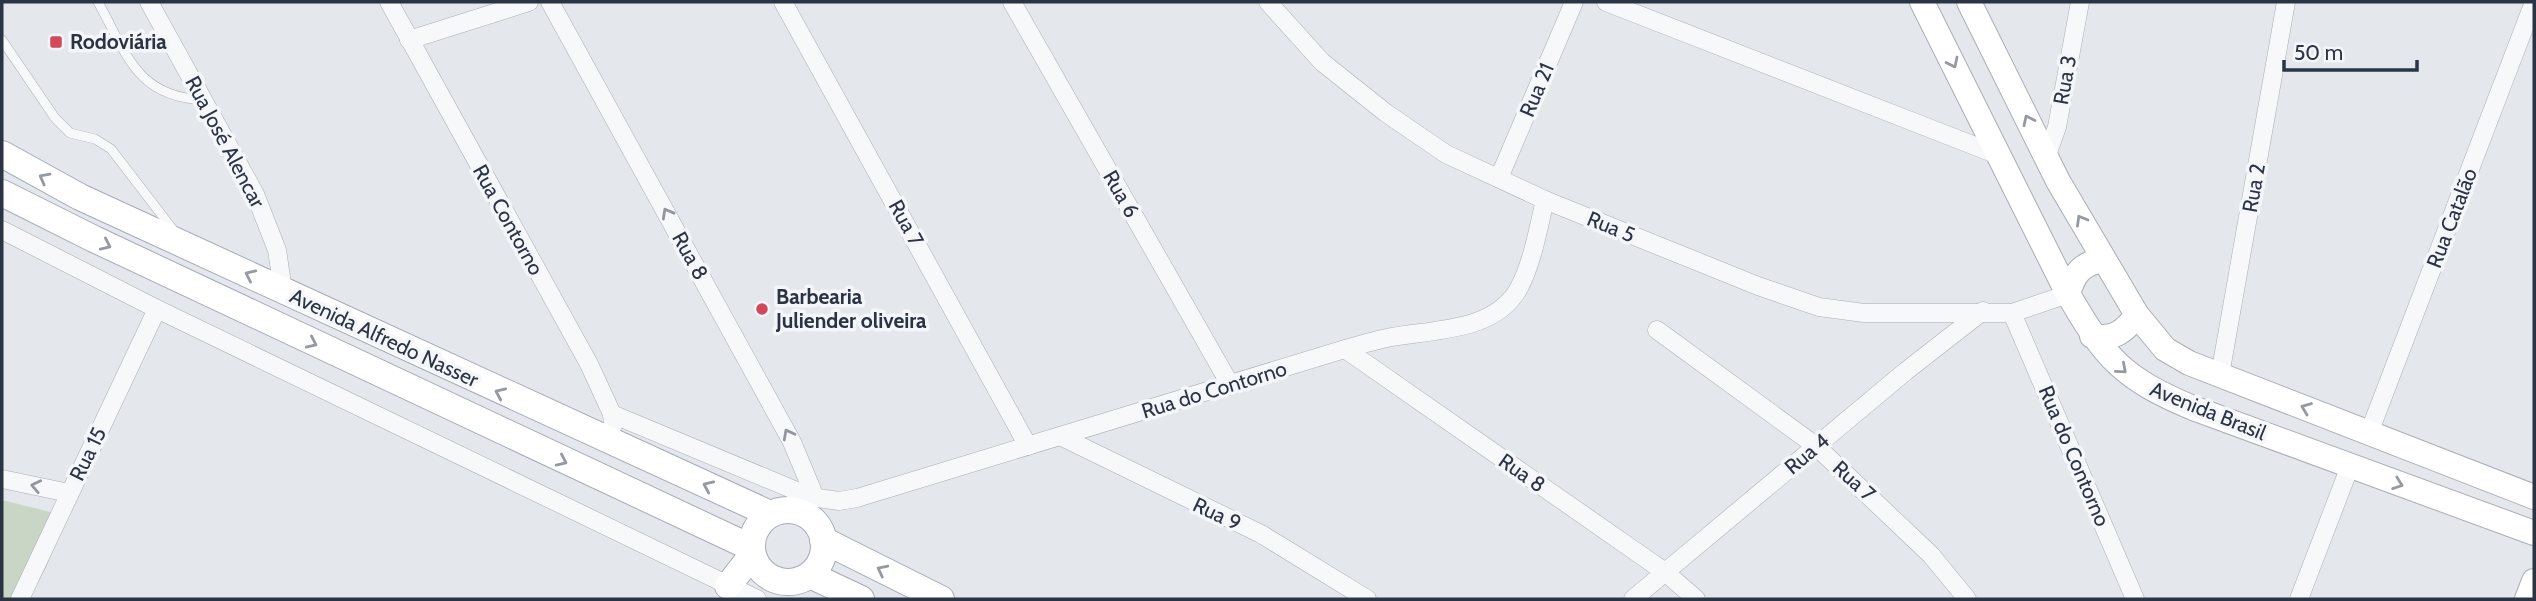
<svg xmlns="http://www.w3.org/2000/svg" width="2536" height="601" viewBox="0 0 2536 601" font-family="Cabin,sans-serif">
<rect width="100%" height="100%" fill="#e4e7ec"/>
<polygon fill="#c9d6c5" points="2,500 66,516 46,568 28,599 2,599"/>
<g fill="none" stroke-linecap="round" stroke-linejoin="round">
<defs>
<g id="lane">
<path d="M98,2C127,54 136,97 204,100"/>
<polyline points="2,40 55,118 70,133 95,139 111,149 174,231"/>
</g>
<g id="street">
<polyline points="149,2 255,194 277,250 283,290"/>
<polyline points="389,2 589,364 612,414 613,425"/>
<polyline points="550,2 792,442 812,490 804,514"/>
<polyline points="783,2 1028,446"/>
<polyline points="1012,2 1231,386"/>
<polyline points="1268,2 1322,62 1386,113 1446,154 1545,200 1758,286 1819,307 1864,313 2012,313 2068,294"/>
<polyline points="1606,2 1998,155"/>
<polyline points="409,40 529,2"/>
<polyline points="2046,158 2057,127 2080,2"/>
<polyline points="1499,178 1574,2"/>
<polyline points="2,230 157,309 757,599"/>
<polyline points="2012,313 2135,599"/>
<polyline points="1657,330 1816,446 1931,555 1967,599"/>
<polyline points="1345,349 1665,572 1696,599"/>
<polyline points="2220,375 2286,2"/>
<path d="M612,414L811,497L839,501L857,498L1345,349C1359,345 1373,341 1387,338C1431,329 1494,333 1519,288C1533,261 1538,229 1545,200"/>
<polyline points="2369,433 2534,2"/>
<polyline points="1062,437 1261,534 1367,599"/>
<polyline points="2,479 69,493"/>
<polyline points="20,599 157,309"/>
<polyline points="1633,599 1906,371 1983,311"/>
<polyline points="2299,599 2350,466"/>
</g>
<g id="secondary">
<path d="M1922,2L2068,294C2106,359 2122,378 2193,408L2534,533"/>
<polyline points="1969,2 2058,181 2137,315 2165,349 2189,363 2534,497"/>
<path d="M2068,294C2074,273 2082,263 2104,260"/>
<path d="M2092,336C2114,340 2124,332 2137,315"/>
<polyline points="2527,599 2534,581"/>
</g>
<g id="primary">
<polyline points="2,154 80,197 770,514"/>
<polyline points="2,193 94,239 752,548"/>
<circle cx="788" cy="546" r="36"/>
<polyline points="823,540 941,599"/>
<polyline points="810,575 861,599"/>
<polyline points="728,586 752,555"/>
</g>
</defs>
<use href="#lane" stroke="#a9aeb7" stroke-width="10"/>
<use href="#street" stroke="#a9aeb7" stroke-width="19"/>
<use href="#secondary" stroke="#a9aeb7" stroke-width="26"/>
<use href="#primary" stroke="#a3abb8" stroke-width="28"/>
<use href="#lane" stroke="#f7f8fa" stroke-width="9"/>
<use href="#street" stroke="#f7f8fa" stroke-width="18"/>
<use href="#secondary" stroke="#fff" stroke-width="24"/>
<use href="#primary" stroke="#fff" stroke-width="26"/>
</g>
<defs><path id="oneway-chevron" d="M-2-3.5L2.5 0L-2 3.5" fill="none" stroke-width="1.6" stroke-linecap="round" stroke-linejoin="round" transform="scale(1.75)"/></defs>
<g stroke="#959aa2">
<use href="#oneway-chevron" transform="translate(1953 63) rotate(64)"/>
<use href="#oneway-chevron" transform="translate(2028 120) rotate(-116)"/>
<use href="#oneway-chevron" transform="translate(44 178) rotate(-152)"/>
<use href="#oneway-chevron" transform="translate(2081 220) rotate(-120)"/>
<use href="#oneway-chevron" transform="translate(106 245) rotate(25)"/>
<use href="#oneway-chevron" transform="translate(250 275) rotate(-155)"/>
<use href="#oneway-chevron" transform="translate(312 343) rotate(25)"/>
<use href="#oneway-chevron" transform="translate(2122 369) rotate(41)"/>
<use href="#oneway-chevron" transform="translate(500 393) rotate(-156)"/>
<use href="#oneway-chevron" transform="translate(2306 408) rotate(-159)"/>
<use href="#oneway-chevron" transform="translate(562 461) rotate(25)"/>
<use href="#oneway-chevron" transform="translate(2398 484) rotate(20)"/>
<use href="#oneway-chevron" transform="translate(708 486) rotate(-156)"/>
<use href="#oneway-chevron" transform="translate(882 570) rotate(-153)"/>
</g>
<g stroke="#9196a0">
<use href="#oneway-chevron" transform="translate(667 213) rotate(-119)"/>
<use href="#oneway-chevron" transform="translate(788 434) rotate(-118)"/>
<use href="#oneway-chevron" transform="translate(36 486) rotate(-168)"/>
</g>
<g fill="#d1495b" stroke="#f4f6f9" stroke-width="2.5">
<rect x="49" y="35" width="14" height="14" rx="3.5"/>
<circle cx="762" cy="309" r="7"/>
</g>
<g text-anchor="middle" stroke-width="7" stroke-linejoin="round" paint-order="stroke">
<g font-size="21" font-weight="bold" fill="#2b3445" stroke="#f4f6f9" text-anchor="start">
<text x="70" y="49">Rodoviária</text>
<text x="776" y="304">Barbearia<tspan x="776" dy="24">Juliender oliveira</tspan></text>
</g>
<g font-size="21" fill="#2b3445" stroke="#f4f6f9">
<text transform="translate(2065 80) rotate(-80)" y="7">Rua 3</text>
<text transform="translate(1537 90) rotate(-67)" y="7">Rua 21</text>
<text transform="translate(225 142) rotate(62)" y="7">Rua José Alencar</text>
<text transform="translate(2254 188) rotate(-80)" y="7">Rua 2</text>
<text transform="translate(1121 194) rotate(60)" y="7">Rua 6</text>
<text transform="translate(2452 218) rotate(-69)" y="7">Rua Catalão</text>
<text transform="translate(508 220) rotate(61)" y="7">Rua Contorno</text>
<text transform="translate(906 223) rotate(61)" y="7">Rua 7</text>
<text transform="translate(1611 227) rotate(22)" y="7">Rua 5</text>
<text transform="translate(690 256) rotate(61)" y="7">Rua 8</text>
<text transform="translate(384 338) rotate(25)" y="7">Avenida Alfredo Nasser</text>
<text transform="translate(1214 390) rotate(-17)" y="7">Rua do Contorno</text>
<text transform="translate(2208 411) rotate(22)" y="7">Avenida Brasil</text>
<text transform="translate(88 454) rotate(-64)" y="7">Rua 15</text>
<text transform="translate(1807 454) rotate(-40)" y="7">Rua 4</text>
<text transform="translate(2074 456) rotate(67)" y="7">Rua do Contorno</text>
<text transform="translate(1522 473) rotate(35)" y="7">Rua 8</text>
<text transform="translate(1854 481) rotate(42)" y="7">Rua 7</text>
<text transform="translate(1217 514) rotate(25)" y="7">Rua 9</text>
</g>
</g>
<rect width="2536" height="601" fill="none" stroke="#2b3445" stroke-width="7"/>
<path d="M2284 60v10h133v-10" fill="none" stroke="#2b3445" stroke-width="3.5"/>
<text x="2294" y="60" font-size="21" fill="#2b3445" stroke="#f4f6f9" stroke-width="5" paint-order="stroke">50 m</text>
</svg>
